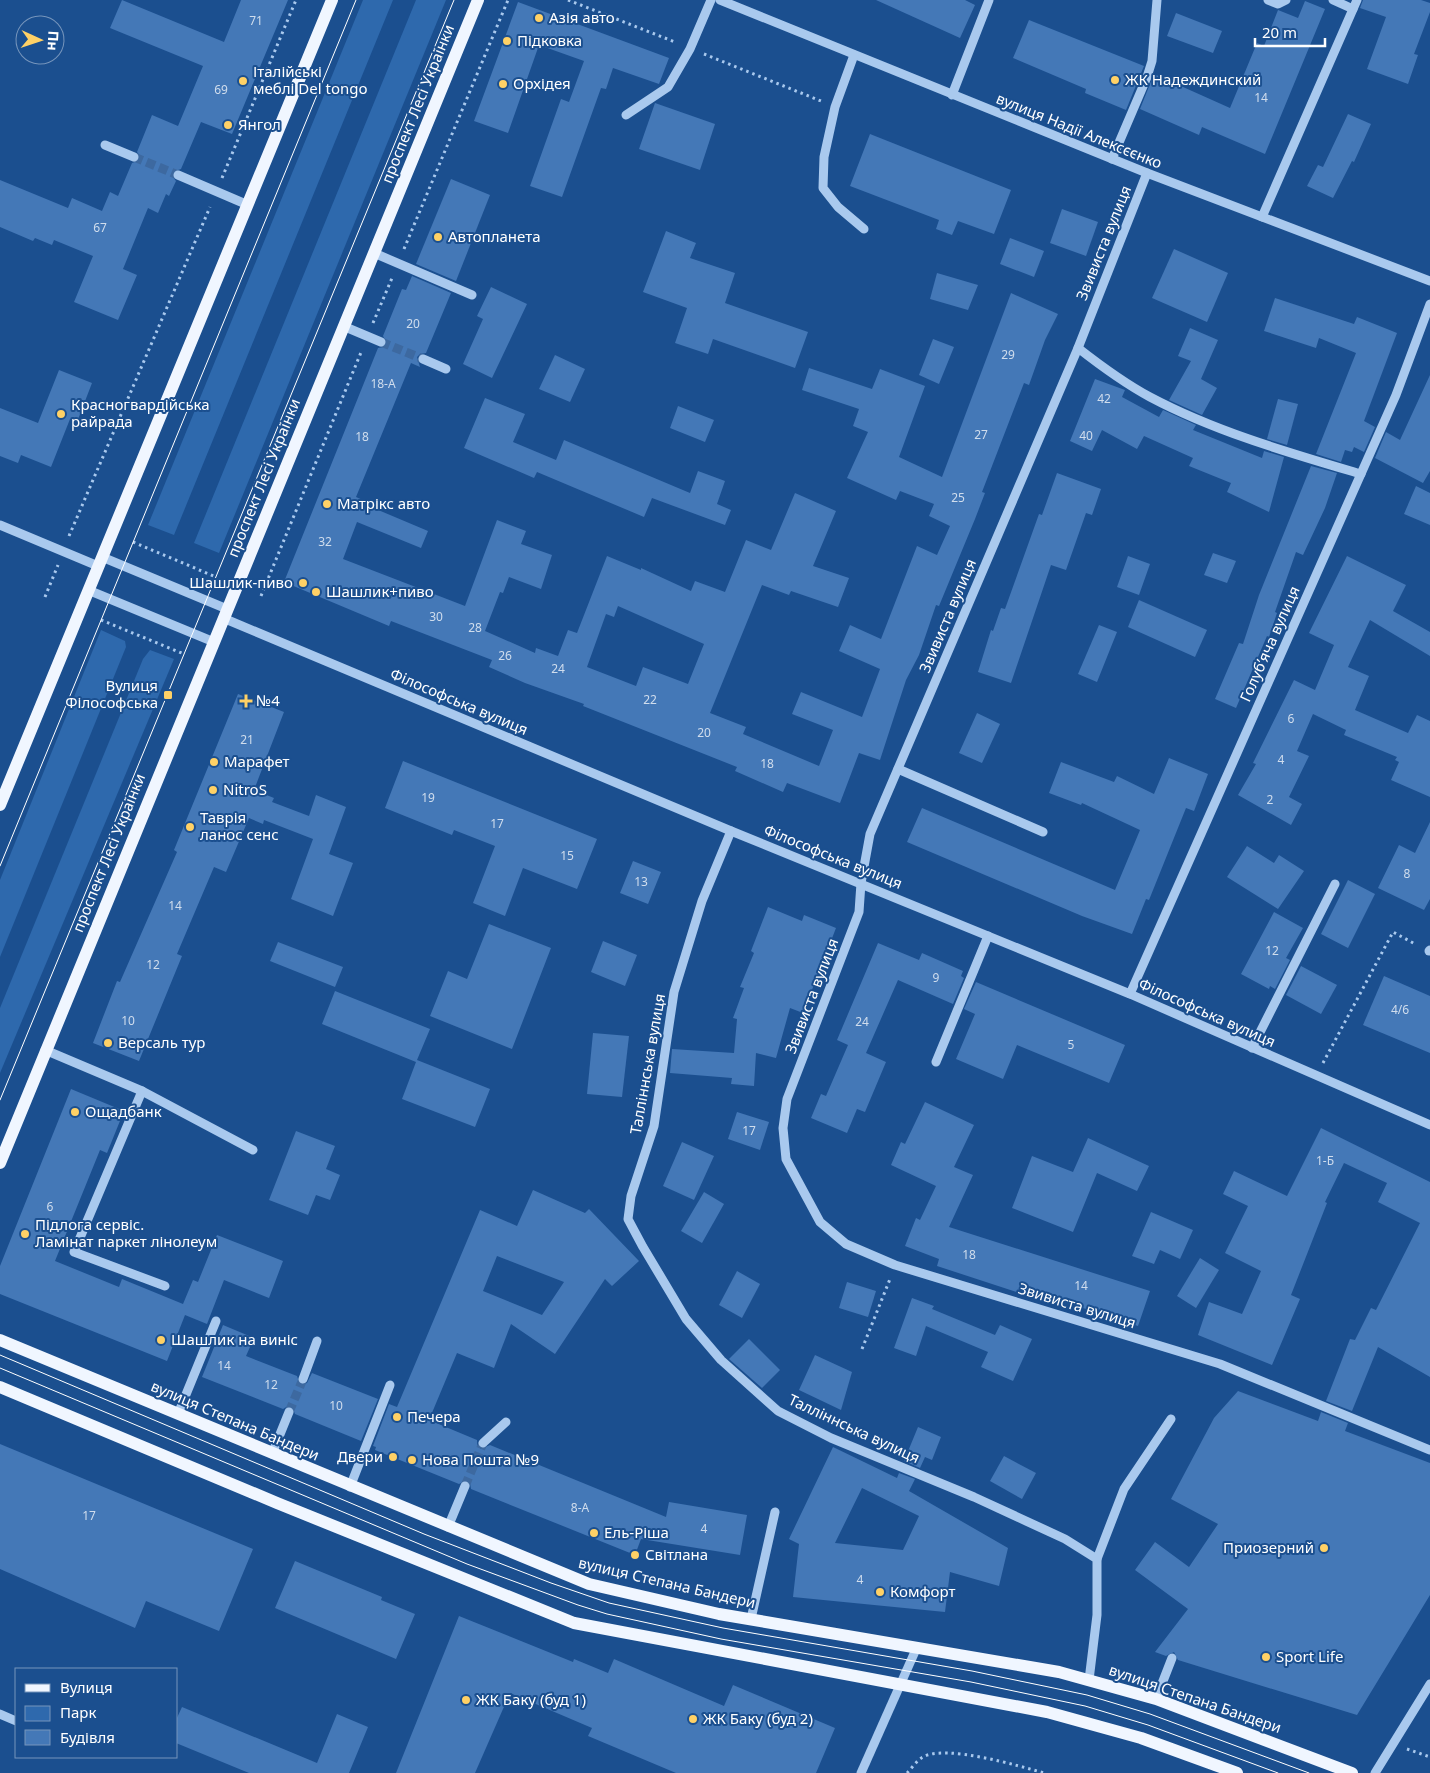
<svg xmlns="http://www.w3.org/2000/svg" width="1430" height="1773" viewBox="0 0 1430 1773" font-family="'Noto Sans',sans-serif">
<rect width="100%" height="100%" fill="#1b4f8f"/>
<g fill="#2e69ad">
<polygon points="363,0 393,0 174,535 148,525"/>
<polygon points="416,0 446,0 219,553 194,543"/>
<polygon points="101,630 125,641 126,647 0,957 0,880"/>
<polygon points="150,650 174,659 0,1073 0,1008 143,659"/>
</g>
<g fill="#4478b7" fill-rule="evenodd">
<polygon points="122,0 224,42 241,0 288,0 232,134 201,122 181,169 172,172 172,176 176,181 169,196 166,194 158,213 148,208 123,269 137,275 118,320 74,302 93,256 54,240 52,245 35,238 33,241 0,227 0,180 68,208 72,198 102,211 110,192 118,196 132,163 140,160 140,156 137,152 152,115 178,126 203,66 110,28"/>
<polygon points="876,0 965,0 975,5 960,38"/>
<polygon points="1363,0 1421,0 1430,3 1430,12 1414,54 1418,55 1408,84 1367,69 1386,17 1360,8"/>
<polygon points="1305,1 1325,9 1265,154 1202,127 1199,135 1140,109 1154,74 1230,108 1257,43 1264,46 1278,10 1298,18"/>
<polygon points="518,2 669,58 659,84 613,68 606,89 601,88 562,197 530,186 561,99 569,102 584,61 539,45 508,133 474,121"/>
<polygon points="1176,13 1222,31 1213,53 1167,36"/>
<polygon points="1029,20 1144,66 1126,110 1085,93 1086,89 1013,58"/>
<polygon points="655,103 715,124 700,170 639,149"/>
<polygon points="1348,114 1371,124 1354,162 1352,161 1333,198 1307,186 1318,165 1323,167"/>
<polygon points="870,134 1011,190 994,234 958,221 952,235 936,229 939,220 850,186"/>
<polygon points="451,179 490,195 456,281 416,264"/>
<polygon points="1062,209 1098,222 1086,256 1050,243"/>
<polygon points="666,231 696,243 690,258 735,273 725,303 808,332 795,368 713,339 708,354 675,343 687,308 643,292"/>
<polygon points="1010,238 1044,251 1034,277 1000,264"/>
<polygon points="1174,249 1228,273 1207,322 1152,298"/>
<polygon points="937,273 978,285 968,310 930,299"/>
<path d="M412,276L451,293L426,353L420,354L417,357L420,367L411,363L356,497L365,501L364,504L428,531L421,548L357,522L343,559L465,606L497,520L526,531L521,544L552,555L541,589L509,577L503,593L500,592L485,631L535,653L536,648L558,656L568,630L577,633L607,556L641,570V568L691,591L695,581L725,592L746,540L771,550L795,493L836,511L813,566L849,578L838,607L791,591L789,595L762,585L710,713L746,727L743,734L819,766L833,730L792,714L801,692L862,717L880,669L839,651L850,625L881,639L917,546L937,555L950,526L929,516L934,504L900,491L896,500L847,478L868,432L853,426L859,409L802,390L809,368L872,389L880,369L925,386L899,457L942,477L1011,293L1058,314L1045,340L1029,385L1024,383L982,492L985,493L975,519L939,606L936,605L919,655L906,680L880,760L859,753L840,803L787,783L783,792L735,771L737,767L583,706L584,704L525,683L489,667L492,660L391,621L389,626L284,582L378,348L384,347L387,344L383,336L402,289L406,290ZM618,606L704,644L688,684L643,667L636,686L587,667L606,614L614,617Z"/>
<polygon points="491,287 527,304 492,378 463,364 483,319 477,316"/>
<polygon points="1275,298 1354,324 1357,317 1397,333 1364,421 1375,427 1364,452 1354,447 1352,452 1345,450 1341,462 1316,454 1356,353 1319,338 1316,348 1264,331"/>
<polygon points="1190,328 1218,340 1201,379 1217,388 1202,415 1169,400 1191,361 1178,356"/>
<polygon points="933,339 954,347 939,384 919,375"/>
<polygon points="555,355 585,369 570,402 539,389"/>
<polygon points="59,370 92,383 77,422 70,419 51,467 21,455 18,463 0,456 0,408 38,423"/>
<polygon points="1430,375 1430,471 1423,483 1375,458 1386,432 1400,440"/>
<polygon points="1095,379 1125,390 1122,397 1159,417 1163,410 1196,425 1193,430 1262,458 1264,451 1284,457 1269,512 1227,492 1231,483 1189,466 1193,458 1144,436 1137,449 1102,430 1092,451 1070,441"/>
<polygon points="485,398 525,414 513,442 556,460 564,440 690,493 698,471 725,481 717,504 731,510 725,525 652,498 644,517 537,472 534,478 464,448"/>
<polygon points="1278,399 1298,404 1287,445 1267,439"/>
<polygon points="678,406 714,420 705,442 670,428"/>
<polygon points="1311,466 1337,473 1325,508 1303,555 1296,552 1275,612 1277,613 1269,637 1267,636 1236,708 1215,699 1239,643 1243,644 1259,595"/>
<polygon points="1057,473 1101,489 1092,515 1086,513 1066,570 1051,565 1011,683 978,672 991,630 993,631 1001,608 1005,609 1039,514 1042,515"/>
<polygon points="1416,486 1430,493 1430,525 1404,514"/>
<polygon points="1213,553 1236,561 1227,583 1204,575"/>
<polygon points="1128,556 1150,564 1139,595 1117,587"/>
<polygon points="1347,556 1406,585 1393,611 1430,632 1430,656 1370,620 1348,667 1369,676 1355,710 1408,733 1417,715 1430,721 1430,797 1391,780 1399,762 1395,760 1397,757 1344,735 1346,730 1313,714 1297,751 1309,756 1289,797 1302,804 1291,825 1238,795 1256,764 1253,763 1294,680 1315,690 1334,645 1309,633"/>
<polygon points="1139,600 1207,630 1195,657 1128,627"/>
<polygon points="1099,625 1117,632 1097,682 1078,674"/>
<polygon points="238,694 284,712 254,790 274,798 272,802 309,816 316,795 346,807 329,854 353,863 333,916 291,899 313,839 264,820 263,824 249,818 226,872 214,867 177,954 182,956 139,1061 93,1043 117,981 120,982 177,852 174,850"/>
<polygon points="977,713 1000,724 982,763 959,753"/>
<polygon points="1169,758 1208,774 1194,811 1186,808 1149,900 1146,899 1132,934 1082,916 907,842 922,808 1115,890 1140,830 1082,803 1081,805 1049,793 1061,762 1114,782 1117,776 1154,794"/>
<polygon points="403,761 597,839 577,889 523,868 505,916 473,903 495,846 454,830 452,835 385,808"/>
<polygon points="1430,822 1430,899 1424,910 1378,888 1399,845 1415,853"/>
<polygon points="1247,846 1274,863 1279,855 1304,871 1278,909 1227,877"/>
<polygon points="633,861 661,872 648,904 620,893"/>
<polygon points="1348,880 1375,894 1348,948 1321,934"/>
<polygon points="768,907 802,921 804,915 836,928 803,1013 790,1008 776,1058 756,1053 754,1086 731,1084 732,1078 670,1073 672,1049 734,1053 737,1019 733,1018 744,988 740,987 754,953 751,951"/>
<polygon points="1274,912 1303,928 1286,958 1290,960 1275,989 1270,986 1269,989 1241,974"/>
<polygon points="489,924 551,948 512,1049 430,1016 448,971 467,979"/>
<polygon points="603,941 637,955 625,986 591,972"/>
<polygon points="278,942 343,967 335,987 270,961"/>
<polygon points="878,943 919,960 922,953 963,971 961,976 964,978 953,1004 898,980 866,1053 886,1062 865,1112 857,1109 847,1133 811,1118 821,1094 826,1096 848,1045 837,1040"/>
<polygon points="1301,966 1337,985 1321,1014 1286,995"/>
<polygon points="1384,976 1430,996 1430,1053 1363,1025"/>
<polygon points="976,982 1125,1045 1109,1083 1017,1045 1003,1079 956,1059 975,1014 964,1009"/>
<polygon points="335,991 430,1029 417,1060 490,1089 475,1127 402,1099 416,1062 322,1024"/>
<polygon points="593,1033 629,1036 622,1097 587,1094"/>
<polygon points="71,1089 124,1111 107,1153 100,1150 55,1261 119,1287 122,1279 183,1304 193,1280 198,1282 217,1235 283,1261 269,1298 224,1280 207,1324 185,1315 167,1361 0,1294 0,1266"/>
<polygon points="925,1102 974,1125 954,1167 973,1175 949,1227 1150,1291 1138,1326 1040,1294 1038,1299 937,1266 939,1259 905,1246 916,1218 920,1220 936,1186 891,1165 901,1142 905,1144"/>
<polygon points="737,1112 769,1122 760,1150 728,1139"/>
<polygon points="1321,1128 1430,1182 1430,1377 1378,1347 1352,1411 1326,1401 1350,1339 1355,1340 1371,1308 1376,1310 1420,1223 1378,1202 1387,1183 1344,1163 1325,1202 1327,1203 1291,1295 1300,1299 1272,1365 1198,1335 1209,1302 1242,1314 1261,1271 1225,1253 1248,1206 1223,1194 1234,1171 1287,1196"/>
<polygon points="296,1131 335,1146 326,1169 340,1175 330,1200 316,1195 308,1215 269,1200"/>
<polygon points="1088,1138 1149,1166 1137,1191 1097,1173 1073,1232 1012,1208 1032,1156 1073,1172"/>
<polygon points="682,1142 714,1156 694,1200 663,1186"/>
<path d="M533,1190L585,1213L589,1209L639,1261L612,1286L605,1279L555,1354L511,1324L494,1368L457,1353L429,1420L477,1440V1445L481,1449L490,1445L666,1517L669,1502L747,1515L740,1555L641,1539L635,1555L471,1489L470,1483L467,1480L459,1484L375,1450L376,1447L373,1446L389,1404L397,1407L480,1210L517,1226ZM497,1256L564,1282L542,1315L483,1291Z"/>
<polygon points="704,1192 724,1204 702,1243 681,1231"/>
<polygon points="1151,1212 1193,1230 1180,1259 1160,1250 1154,1264 1132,1256"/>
<polygon points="1200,1258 1219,1270 1196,1308 1177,1296"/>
<polygon points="737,1271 760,1284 742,1318 719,1305"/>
<polygon points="847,1282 876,1291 868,1317 839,1308"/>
<polygon points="912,1298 934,1306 932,1309 995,1335 1000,1325 1032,1339 1013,1381 981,1367 988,1352 926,1326 916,1356 894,1348"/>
<polygon points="223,1325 254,1338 246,1356 297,1376 300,1385 307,1383 312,1373 378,1399 361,1441 295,1414 292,1406 288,1406 283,1409 202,1377"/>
<polygon points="749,1339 780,1370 762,1388 729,1359"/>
<polygon points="815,1355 852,1372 841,1410 799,1390"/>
<polygon points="1238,1391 1318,1421 1321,1412 1348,1423 1345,1431 1430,1463 1430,1595 1357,1715 1178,1660 1174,1652 1166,1656 1155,1652 1188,1609 1135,1570 1155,1542 1189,1567 1218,1524 1171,1499 1214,1418"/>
<polygon points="918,1427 941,1437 932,1460 925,1457 920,1468 904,1461"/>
<polygon points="0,1444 253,1549 219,1631 146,1601 135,1628 0,1569"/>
<path d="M833,1447L897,1478L899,1473L915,1479L909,1491L1008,1548L999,1586L950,1572L945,1612L793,1597L799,1544L789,1539ZM862,1488L919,1516L903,1550L835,1543Z"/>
<polygon points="1004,1456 1036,1473 1022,1499 990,1481"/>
<polygon points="295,1561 382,1597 381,1600 415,1614 396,1659 275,1608"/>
<polygon points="459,1616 573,1662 574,1659 608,1673 614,1659 724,1706 733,1685 835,1728 816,1773 676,1773 588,1736 592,1728 510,1693 475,1773 396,1773"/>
<polygon points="182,1707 317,1763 337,1714 368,1727 349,1773 249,1773 176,1743 176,1720"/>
</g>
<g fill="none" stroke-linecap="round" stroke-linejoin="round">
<g stroke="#3d69a0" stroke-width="9" stroke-dasharray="9 4.5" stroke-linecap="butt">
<polyline points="134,157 178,175"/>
<polyline points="381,342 423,359"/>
<polyline points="289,1412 303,1379"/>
<polyline points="465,1486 483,1443"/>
</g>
<g stroke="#a9c9ee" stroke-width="3" stroke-dasharray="2.5 4" stroke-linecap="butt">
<polyline points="568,0 675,42"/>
<polyline points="704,54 821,101"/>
<polyline points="222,178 296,0"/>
<polyline points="404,249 508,0"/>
<polyline points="373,323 392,278"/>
<polyline points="69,536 210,207"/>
<polyline points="133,542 216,577"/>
<polyline points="261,596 362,350"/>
<polyline points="45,597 58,565"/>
<polyline points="101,620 184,654"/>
<polyline points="1323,1063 1393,932 1415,944"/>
<polyline points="862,1349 890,1279"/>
<polyline points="1407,1749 1430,1757"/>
<path d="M907,1773C912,1768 917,1760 923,1757C945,1744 1020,1766 1044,1773"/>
</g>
<g stroke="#a9c9ee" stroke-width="9">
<polyline points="720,0 1147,173 1430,281"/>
<polyline points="1268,0 1278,4 1286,0"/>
<polyline points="1333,0 1353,9"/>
<polyline points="854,55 835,107 824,157 823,188 838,207 864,229"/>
<polyline points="952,95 989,0"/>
<polyline points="626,115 668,87 690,49 711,0"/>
<polyline points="105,145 134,157"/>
<polyline points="1112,159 1147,77 1152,61 1157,0"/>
<polyline points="1147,173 1078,348 870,834 861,883 859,912 787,1099 783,1128 786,1159 820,1222 846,1244 895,1265 1220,1364 1430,1450"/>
<polyline points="178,175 248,205"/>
<polyline points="1262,217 1357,0"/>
<polyline points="374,253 472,295"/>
<polyline points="343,326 381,342"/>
<path d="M1078,348C1101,366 1124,383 1150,397C1216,432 1290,453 1361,474"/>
<polyline points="423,359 446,369"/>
<polyline points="0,525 98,566"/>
<polyline points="102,557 227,609"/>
<polyline points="88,590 214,642"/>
<polyline points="223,618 731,831 1130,994 1430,1125"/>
<polyline points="898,769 1043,832"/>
<polyline points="731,831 702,901 674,992 654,1126 631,1196 628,1219 643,1247 686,1319 721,1360 778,1411 831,1438 974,1497 1065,1539 1097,1559 1097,1615 1089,1680"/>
<polyline points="1429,951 1430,950"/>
<polyline points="1130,994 1396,395 1430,304"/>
<polyline points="1252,1048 1335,884"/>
<polyline points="45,1050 142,1091 253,1150"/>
<polyline points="936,1062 988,936"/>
<polyline points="142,1091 74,1252 165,1286"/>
<polyline points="303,1379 317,1341"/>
<polyline points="178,1414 216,1321"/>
<polyline points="483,1443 506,1422"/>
<polyline points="272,1454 289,1412"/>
<polyline points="350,1487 390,1385"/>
<polyline points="448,1527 465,1486"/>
<polyline points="1097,1559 1124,1489 1171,1419"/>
<polyline points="751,1619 775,1512"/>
<polyline points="1156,1699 1172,1658"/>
<polyline points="0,1714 16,1721"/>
<polyline points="861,1773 917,1647"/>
<polyline points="1375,1773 1430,1684"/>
</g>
<g stroke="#f0f6ff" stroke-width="12">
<polyline points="0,805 332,0"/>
<polyline points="0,1163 478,0"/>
<polyline points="0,1340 589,1584 719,1614 1059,1672 1156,1699 1352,1773"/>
<polyline points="0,1387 277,1503 574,1623 1047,1712 1141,1738 1237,1773"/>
</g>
<g stroke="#fff" stroke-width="1">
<polyline points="0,866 356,0"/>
<polyline points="0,1100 454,0"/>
<polyline points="0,1355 424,1534 551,1583 609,1603 723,1628 972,1671 1087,1695 1150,1714 1309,1773"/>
<polyline points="0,1368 467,1564 578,1605 607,1614 721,1639 971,1682 1085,1706 1148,1725 1278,1773"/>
</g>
</g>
<g fill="#ffd166" stroke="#1b4f8f" stroke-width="2">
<circle cx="539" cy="18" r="5"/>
<circle cx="507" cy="41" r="5"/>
<circle cx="1115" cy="80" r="5"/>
<circle cx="243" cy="81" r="5"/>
<circle cx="503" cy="84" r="5"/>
<circle cx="228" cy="125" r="5"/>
<circle cx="438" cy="237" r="5"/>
<circle cx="61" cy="414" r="5"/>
<circle cx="327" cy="504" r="5"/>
<circle cx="303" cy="583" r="5"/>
<circle cx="316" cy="592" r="5"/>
<rect x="163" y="690" width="10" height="10" rx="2.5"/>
<path d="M243.5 693.5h5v5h5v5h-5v5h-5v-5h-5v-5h5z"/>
<circle cx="214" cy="762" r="5"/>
<circle cx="213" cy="790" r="5"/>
<circle cx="190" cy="827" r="5"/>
<circle cx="108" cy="1043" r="5"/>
<circle cx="75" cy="1112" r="5"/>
<circle cx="25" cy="1234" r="5"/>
<circle cx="161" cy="1340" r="5"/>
<circle cx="397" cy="1417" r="5"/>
<circle cx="393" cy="1457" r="5"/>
<circle cx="412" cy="1460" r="5"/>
<circle cx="594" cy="1533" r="5"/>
<circle cx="1324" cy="1548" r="5"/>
<circle cx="635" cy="1555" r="5"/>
<circle cx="880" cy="1592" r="5"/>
<circle cx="1266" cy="1657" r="5"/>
<circle cx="466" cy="1700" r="5"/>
<circle cx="693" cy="1719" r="5"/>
</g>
<g text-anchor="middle" stroke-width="4" stroke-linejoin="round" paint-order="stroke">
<g font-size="12" fill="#d0dded">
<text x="256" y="25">71</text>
<text x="221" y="94">69</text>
<text x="1261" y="102">14</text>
<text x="100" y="232">67</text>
<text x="413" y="328">20</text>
<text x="1008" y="359">29</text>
<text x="383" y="388">18-А</text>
<text x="1104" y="403">42</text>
<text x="981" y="439">27</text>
<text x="1086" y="440">40</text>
<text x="362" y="441">18</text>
<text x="958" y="502">25</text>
<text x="325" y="546">32</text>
<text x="436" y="621">30</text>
<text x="475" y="632">28</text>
<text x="505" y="660">26</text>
<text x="558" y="673">24</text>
<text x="650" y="704">22</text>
<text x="1291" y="723">6</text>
<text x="704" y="737">20</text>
<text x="247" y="744">21</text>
<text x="1281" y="764">4</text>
<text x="767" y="768">18</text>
<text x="428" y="802">19</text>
<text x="1270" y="804">2</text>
<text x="497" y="828">17</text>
<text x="567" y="860">15</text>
<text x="1407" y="878">8</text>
<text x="641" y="886">13</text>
<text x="175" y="910">14</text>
<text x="1272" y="955">12</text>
<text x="153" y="969">12</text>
<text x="936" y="982">9</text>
<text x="1400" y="1014">4/6</text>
<text x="128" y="1025">10</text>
<text x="862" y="1026">24</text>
<text x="1071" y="1049">5</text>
<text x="749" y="1135">17</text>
<text x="1325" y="1165">1-Б</text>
<text x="50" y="1211">6</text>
<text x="969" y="1259">18</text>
<text x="1081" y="1290">14</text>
<text x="224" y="1370">14</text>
<text x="271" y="1389">12</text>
<text x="336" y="1410">10</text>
<text x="580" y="1512">8-А</text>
<text x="89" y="1520">17</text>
<text x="704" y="1533">4</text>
<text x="860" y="1584">4</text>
</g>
<g font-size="15" fill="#fff" stroke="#1b4f8f" text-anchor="start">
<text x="549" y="23">Азія авто</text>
<text x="517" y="46">Підковка</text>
<text x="253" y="77">Італійські<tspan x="253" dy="17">меблі Del tongo</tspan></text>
<text x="1125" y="85">ЖК Надеждинский</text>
<text x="513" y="89">Орхідея</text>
<text x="238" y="130">Янгол</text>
<text x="448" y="242">Автопланета</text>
<text x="71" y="410">Красногвардійська<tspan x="71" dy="17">райрада</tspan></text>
<text x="337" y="509">Матрікс авто</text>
<text x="293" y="588" text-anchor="end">Шашлик-пиво</text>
<text x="326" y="597">Шашлик+пиво</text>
<text x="158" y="691" text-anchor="end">Вулиця<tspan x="158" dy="17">Філософська</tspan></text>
<text x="256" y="706">№4</text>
<text x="224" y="767">Марафет</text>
<text x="223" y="795">NitroS</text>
<text x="200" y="823">Таврія<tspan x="200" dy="17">ланос сенс</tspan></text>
<text x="118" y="1048">Версаль тур</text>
<text x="85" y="1117">Ощадбанк</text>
<text x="35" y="1230">Підлога сервіс.<tspan x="35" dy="17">Ламінат паркет лінолеум</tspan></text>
<text x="171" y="1345">Шашлик на виніс</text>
<text x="407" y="1422">Печера</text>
<text x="383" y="1462" text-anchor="end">Двери</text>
<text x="422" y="1465">Нова Пошта №9</text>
<text x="604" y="1538">Ель-Ріша</text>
<text x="1314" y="1553" text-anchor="end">Приозерний</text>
<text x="645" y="1560">Світлана</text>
<text x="890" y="1597">Комфорт</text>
<text x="1276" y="1662">Sport Life</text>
<text x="476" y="1705">ЖК Баку (буд 1)</text>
<text x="703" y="1724">ЖК Баку (буд 2)</text>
</g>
<g font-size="15" fill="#fff" stroke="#1b4f8f">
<text transform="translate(418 104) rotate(-68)" y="5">проспект Лесі Українки</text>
<text transform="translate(1079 131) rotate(22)" y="5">вулиця Надії Алексєєнко</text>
<text transform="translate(1104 243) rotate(-68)" y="5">Звивиста вулиця</text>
<text transform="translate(264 478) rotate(-68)" y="5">проспект Лесі Українки</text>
<text transform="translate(948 616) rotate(-67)" y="5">Звивиста вулиця</text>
<text transform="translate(1270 644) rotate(-66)" y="5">Голубʼяча вулиця</text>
<text transform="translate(459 702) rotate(23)" y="5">Філософська вулиця</text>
<text transform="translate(109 853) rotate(-68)" y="5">проспект Лесі Українки</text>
<text transform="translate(833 857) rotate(22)" y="5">Філософська вулиця</text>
<text transform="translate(812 996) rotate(-69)" y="5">Звивиста вулиця</text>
<text transform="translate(1207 1013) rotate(24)" y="5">Філософська вулиця</text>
<text transform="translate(648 1064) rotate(-80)" y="5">Талліннська вулиця</text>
<text transform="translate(1077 1306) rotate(17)" y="5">Звивиста вулиця</text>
<text transform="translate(235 1421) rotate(23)" y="5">вулиця Степана Бандери</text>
<text transform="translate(854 1429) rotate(25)" y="5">Талліннська вулиця</text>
<text transform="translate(667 1583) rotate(13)" y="5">вулиця Степана Бандери</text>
<text transform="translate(1195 1699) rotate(19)" y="5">вулиця Степана Бандери</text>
</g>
</g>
<rect x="15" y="1668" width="162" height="90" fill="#1b4f8f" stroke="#7695bc"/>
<rect x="25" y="1684" width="25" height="8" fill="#f0f6ff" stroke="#7695bc"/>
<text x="60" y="1693" font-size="15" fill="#ffffff">Вулиця</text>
<rect x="25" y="1706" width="25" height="15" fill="#2e69ad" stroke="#7695bc"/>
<text x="60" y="1718" font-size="15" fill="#ffffff">Парк</text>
<rect x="25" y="1730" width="25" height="15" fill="#4478b7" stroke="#7695bc"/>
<text x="60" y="1743" font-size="15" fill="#ffffff">Будівля</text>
<g transform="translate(40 40) rotate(93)"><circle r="24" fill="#1b4f8f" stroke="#7695bc"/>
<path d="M0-4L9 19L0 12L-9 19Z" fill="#ffd166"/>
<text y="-8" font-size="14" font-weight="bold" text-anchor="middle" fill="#ffffff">Пн</text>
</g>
<path d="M1255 38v8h70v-8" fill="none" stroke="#ffffff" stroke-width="2.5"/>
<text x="1262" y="38" font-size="15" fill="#ffffff" stroke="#1b4f8f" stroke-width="4" paint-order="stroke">20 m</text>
</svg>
